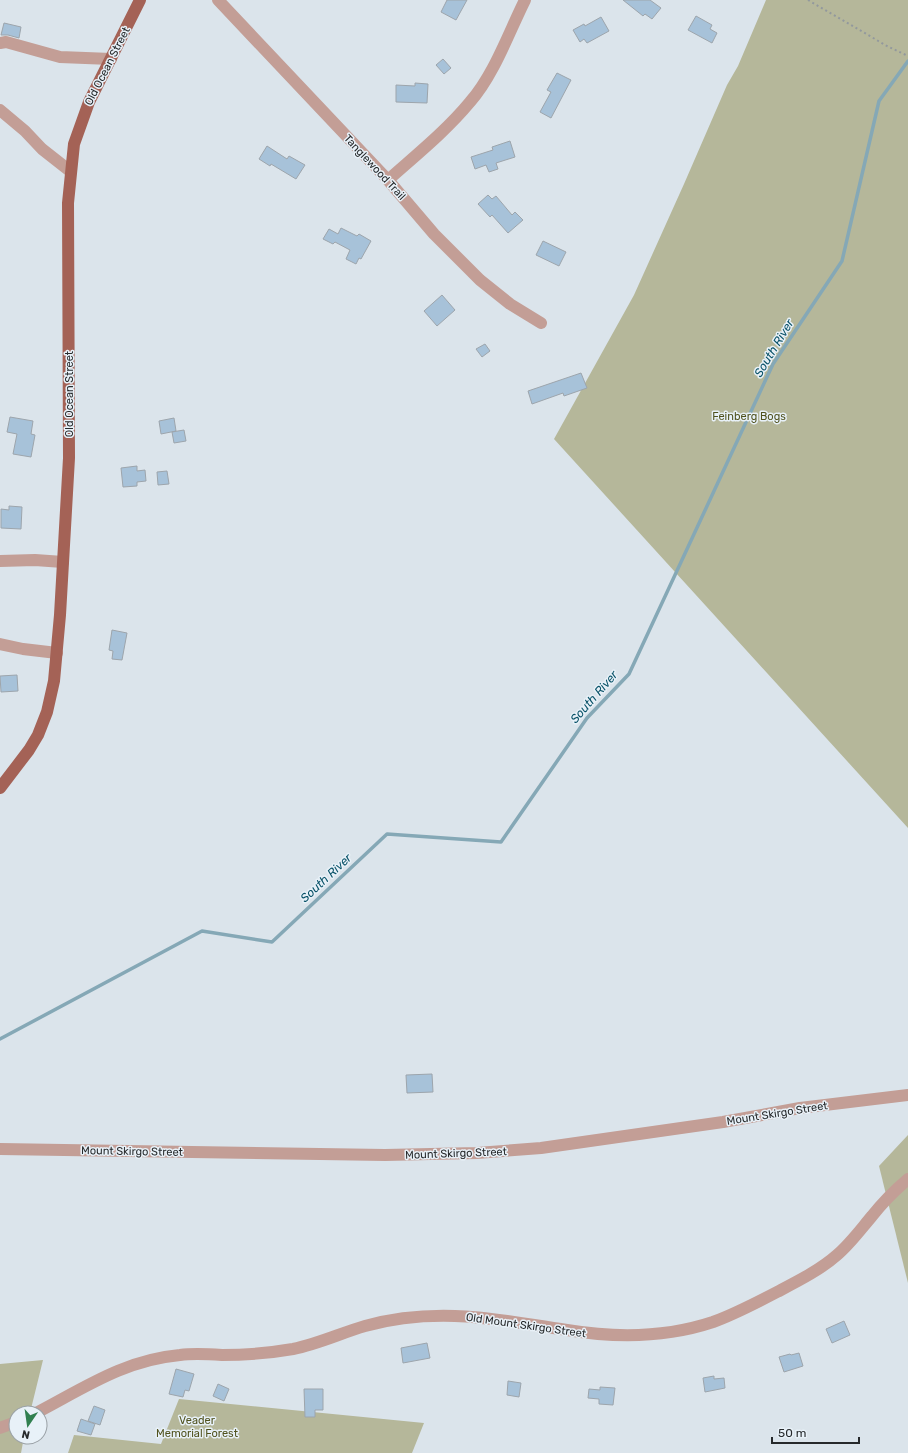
<svg xmlns="http://www.w3.org/2000/svg" width="908" height="1453" viewBox="0 0 908 1453" font-family="Rubik,sans-serif">
<rect width="100%" height="100%" fill="#dbe4eb"/>
<g fill="#b5b79a">
<polygon points="766,0 908,0 908,828 554,439 634,295 684,184 727,85 738,66"/>
<polygon points="908,1135 908,1283 879,1166"/>
<polygon points="43,1360 30,1413 16,1413 16,1437 24,1437 21,1453 0,1453 0,1364"/>
<polygon points="179,1399 424,1423 412,1453 68,1453 74,1435 161,1444"/>
</g>
<g fill="none" stroke-linecap="round" stroke-linejoin="round">
<polyline stroke="#85a8b6" stroke-width="3.5" points="0,1039 202,931 272,942 387,834 501,842 587,718 629,674 773,364 842,261 879,101 908,61"/>
</g>
<g fill="#a7c2d9" stroke="#9da5ac">
<polygon points="447,0 467,0 456,20 441,12"/>
<polygon points="623,0 650,0 661,8 652,19 645,14 643,16"/>
<polygon points="696,16 712,25 710,29 717,33 712,43 688,30"/>
<polygon points="601,17 609,31 587,43 584,39 580,42 573,30 584,24 585,26"/>
<polygon points="4,23 21,27 19,38 8,35 1,35"/>
<polygon points="443,59 451,68 444,74 436,65"/>
<polygon points="557,73 571,80 551,118 540,112 551,92 547,90"/>
<polygon points="415,83 428,84 427,103 396,102 396,85 415,86"/>
<polygon points="510,141 515,157 496,163 498,169 489,172 486,165 475,169 471,157 493,150 492,147"/>
<polygon points="267,146 287,159 289,156 305,165 296,179 271,164 270,166 259,159"/>
<polygon points="488,195 492,199 496,196 512,215 515,212 523,220 508,233 492,215 490,217 478,204"/>
<polygon points="341,228 357,236 359,234 371,241 361,259 359,258 356,264 346,259 350,250 335,242 333,244 323,239 329,229 338,234"/>
<polygon points="543,241 566,252 559,266 536,255"/>
<polygon points="442,295 455,310 437,326 424,311"/>
<polygon points="485,344 490,351 482,357 476,349"/>
<polygon points="581,373 587,388 564,396 563,393 532,404 528,391"/>
<polygon points="10,417 33,421 31,434 35,435 31,457 13,454 17,434 7,432"/>
<polygon points="174,418 176,431 161,434 159,421"/>
<polygon points="184,430 186,441 174,443 172,432"/>
<polygon points="137,466 137,471 145,470 146,481 137,482 137,486 123,487 121,468"/>
<polygon points="167,471 169,484 158,485 157,472"/>
<polygon points="9,506 22,507 21,529 1,528 1,509 9,510"/>
<polygon points="112,630 127,633 122,660 112,659 113,651 109,650"/>
<polygon points="17,675 18,691 1,692 0,676"/>
<polygon points="432,1074 433,1092 407,1093 406,1075"/>
<polygon points="844,1321 850,1335 832,1343 826,1329"/>
<polygon points="427,1343 430,1358 403,1363 401,1348"/>
<polygon points="799,1353 803,1366 784,1372 779,1357 790,1354 791,1355"/>
<polygon points="176,1369 194,1374 189,1391 185,1390 183,1397 169,1394"/>
<polygon points="714,1376 714,1379 724,1378 725,1388 705,1392 703,1378"/>
<polygon points="508,1381 521,1383 519,1397 507,1395"/>
<polygon points="218,1384 229,1389 224,1401 213,1396"/>
<polygon points="600,1387 615,1388 613,1405 599,1404 599,1399 588,1398 589,1389 600,1390"/>
<polygon points="304,1389 323,1389 323,1410 315,1410 315,1417 305,1417"/>
<polygon points="94,1406 105,1410 100,1425 88,1421"/>
<polygon points="81,1419 95,1424 91,1435 77,1431"/>
</g>
<g fill="none" stroke-linecap="round" stroke-linejoin="round">
<polyline stroke="#92989d" stroke-width="2" stroke-dasharray="2 3" stroke-linecap="butt" points="808,0 887,46 908,56"/>
<g stroke="#c39e96" stroke-width="12">
<polyline points="218,0 388,180 434,234 480,280 510,304 541,323"/>
<polyline points="0,43 6,42 60,57 111,59"/>
<polyline points="0,110 25,131 42,149 70,171"/>
<path d="M388,180C416,155 446,131 470,102C494,75 509,32 525,0"/>
<polyline points="0,561 35,560 63,562"/>
<polyline points="0,644 23,649 57,653"/>
<polyline points="0,1149 385,1155 477,1153 541,1148 723,1122 800,1108 908,1095"/>
<path d="M36,1413C84,1388 124,1360 180,1355C194,1353 208,1354 222,1355C246,1355 270,1353 293,1349C318,1344 341,1333 365,1326C394,1318 425,1315 455,1316C493,1317 530,1325 567,1330C616,1338 665,1338 713,1322C735,1314 756,1303 777,1292C798,1281 820,1270 837,1255C850,1244 861,1229 872,1216C883,1202 895,1190 908,1179"/>
<polyline points="0,1428 16,1422"/>
</g>
<polyline stroke="#a46256" stroke-width="12" points="0,788 29,750 38,735 47,712 54,681 60,615 69,458 68,203 74,144 89,102 140,0"/>
</g>
<g text-anchor="middle" stroke-width="3" stroke-linejoin="round" paint-order="stroke">
<g font-size="11" fill="#26292b" stroke="#e8f1f8">
<text transform="translate(107 66) rotate(-63)" y="4">Old Ocean Street</text>
<text transform="translate(375 167) rotate(47)" y="4">Tanglewood Trail</text>
<text transform="translate(69 394) rotate(-90)" y="4">Old Ocean Street</text>
<text transform="translate(777 1113) rotate(-9)" y="4">Mount Skirgo Street</text>
<text transform="translate(132 1151) rotate(1)" y="4">Mount Skirgo Street</text>
<text transform="translate(456 1153) rotate(-2)" y="4">Mount Skirgo Street</text>
<text transform="translate(526 1325) rotate(8)" y="4">Old Mount Skirgo Street</text>
</g>
<g font-size="11" fill="#50521e" stroke="#e8f1f8">
<text x="749" y="420">Feinberg Bogs</text>
<text x="197" y="1424">Veader<tspan x="197" dy="13">Memorial Forest</tspan></text>
</g>
<g font-size="12" font-style="italic" fill="#095268" stroke="#e8f1f8">
<text transform="translate(774 348) rotate(-59)" y="4">South River</text>
<text transform="translate(594 697) rotate(-49)" y="4">South River</text>
<text transform="translate(326 878) rotate(-43)" y="4">South River</text>
</g>
</g>
<g transform="translate(28 1425) rotate(193)"><circle r="19" fill="#e8f1f8" stroke="#9aa1a6"/>
<path d="M0-3L7 15L0 10L-7 15Z" fill="#318050"/>
<text y="-6" font-size="11" font-weight="bold" text-anchor="middle" fill="#26292b">N</text>
</g>
<path d="M772 1437v6h87v-6" fill="none" stroke="#26292b" stroke-width="2"/>
<text x="778" y="1437" font-size="12" fill="#26292b" stroke="#e8f1f8" stroke-width="3" paint-order="stroke">50 m</text>
</svg>
